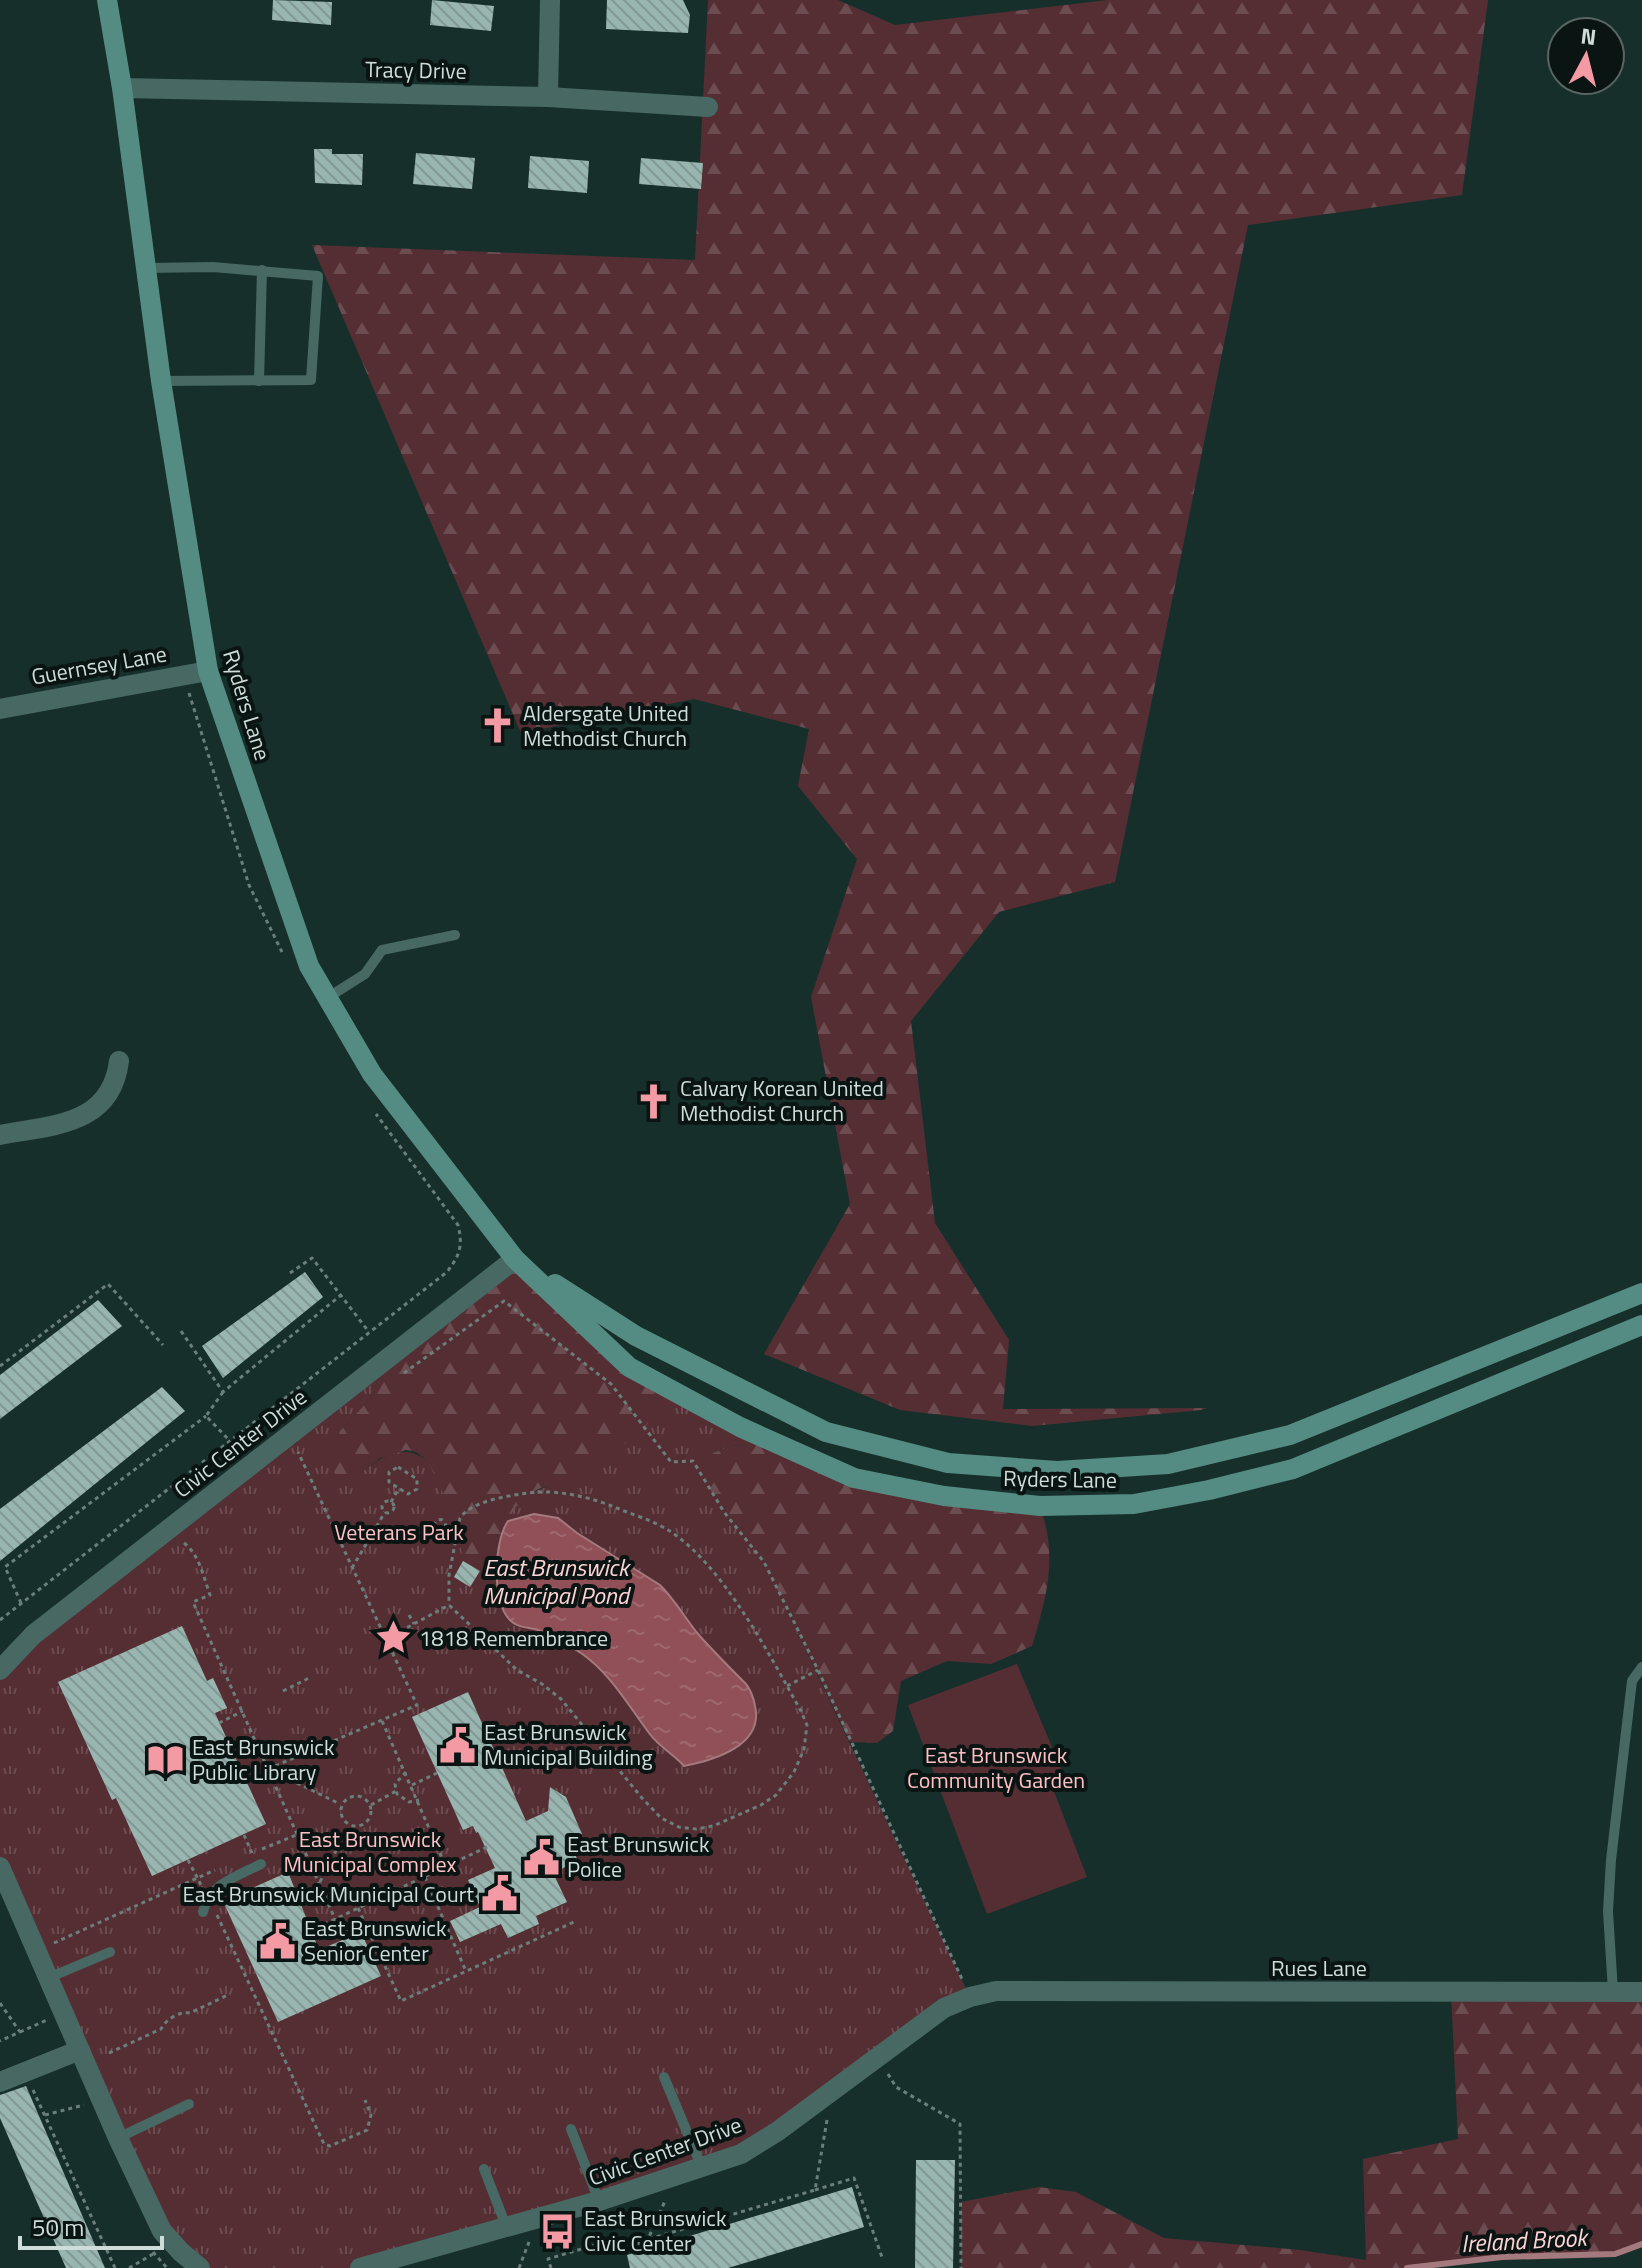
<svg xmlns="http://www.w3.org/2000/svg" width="1642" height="2268" viewBox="0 0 1642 2268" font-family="'Titillium Web',sans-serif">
<defs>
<pattern id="grass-tufts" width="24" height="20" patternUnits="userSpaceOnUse" patternTransform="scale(2)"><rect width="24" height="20" fill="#552e33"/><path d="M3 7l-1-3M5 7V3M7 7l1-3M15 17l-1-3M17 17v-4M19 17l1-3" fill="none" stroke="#6c4c50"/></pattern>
<pattern id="forest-firs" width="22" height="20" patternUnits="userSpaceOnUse" patternTransform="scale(2)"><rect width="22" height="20" fill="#552e33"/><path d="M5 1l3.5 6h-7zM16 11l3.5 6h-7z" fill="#6c4c50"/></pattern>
<pattern id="water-ripples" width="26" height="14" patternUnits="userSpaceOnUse" patternTransform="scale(2)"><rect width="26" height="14" fill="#914f57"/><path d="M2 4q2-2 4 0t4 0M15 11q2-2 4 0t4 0" fill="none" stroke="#9f686f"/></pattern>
<pattern id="building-back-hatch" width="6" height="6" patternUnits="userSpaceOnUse" patternTransform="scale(2)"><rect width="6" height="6" fill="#99b5af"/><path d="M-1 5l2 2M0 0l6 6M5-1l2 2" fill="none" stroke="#829894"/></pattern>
</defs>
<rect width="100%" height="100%" fill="#172f2b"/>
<path fill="url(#grass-tufts)" d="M383,1362L372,1397L340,1431L356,1477C379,1459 400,1440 428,1461L533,1492L548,1486L672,1390L773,1442L731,1446L694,1461L724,1512L764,1562L970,1997L741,2154L360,2268H200L181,2252L0,1867V1670Z"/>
<g fill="url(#forest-firs)">
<polygon points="708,0 838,0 895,25 1108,0 1488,0 1462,195 1248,225 1115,882 999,912 911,1021 935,1223 1009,1340 1003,1409 1207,1408 1201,1410 1032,1426 900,1410 764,1354 850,1204 811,997 857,859 798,786 809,729 694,699 521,733 312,245 695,260"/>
<path d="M515,1259L672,1390L644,1429L570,1488C562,1487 552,1485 544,1487C514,1496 499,1531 499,1560L480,1571L463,1561L457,1524L428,1461L416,1452L406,1450L380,1458L356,1477L336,1475L328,1464L340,1431L372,1397L383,1362Z"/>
<path d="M773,1442L854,1478L1040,1506C1058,1558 1047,1595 1032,1646L991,1664L947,1661L901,1681L893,1731L877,1743L850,1742L764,1562L724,1512L693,1461L731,1446Z"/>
<polygon points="1451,1992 1642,1992 1642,2244 1615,2254 1502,2257 1407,2268 961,2268 961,2202 1039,2187 1076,2192 1164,2238 1300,2250 1366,2260 1363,2159 1458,2139"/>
</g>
<g fill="#552e33">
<polygon points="1017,1664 1063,1773 1053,1789 1087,1877 987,1914 908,1705"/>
<circle cx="356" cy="1811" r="15"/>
</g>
<path fill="url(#water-ripples)" stroke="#a47a7e" stroke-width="2" d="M534,1514L558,1518L577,1533L660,1585C675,1600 685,1618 698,1634C713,1651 729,1667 745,1683C750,1688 754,1699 755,1706C764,1745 715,1760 684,1766C674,1754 660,1748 649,1733C628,1705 611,1674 581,1653C569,1645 553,1634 538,1630C529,1627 517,1628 510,1620C491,1602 494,1541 508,1521Z"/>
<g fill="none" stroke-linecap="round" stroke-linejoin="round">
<polyline stroke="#a47a7e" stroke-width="6" points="1407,2268 1502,2257 1615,2254 1642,2244"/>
</g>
<g fill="url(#building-back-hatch)">
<polygon points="273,0 332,2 331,25 272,20"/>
<polygon points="432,0 494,6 491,31 430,25"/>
<polygon points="607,0 683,0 690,15 688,33 606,29"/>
<polygon points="314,149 332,149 332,154 363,154 362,185 315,183"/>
<polygon points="416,153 475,158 472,189 413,184"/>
<polygon points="530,156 589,161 587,193 528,188"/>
<polygon points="641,158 703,163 701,189 639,184"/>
<polygon points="305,1272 323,1297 223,1378 202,1346"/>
<polygon points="98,1300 122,1326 0,1419 0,1375"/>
<polygon points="162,1387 185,1411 0,1561 0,1509"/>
<polygon points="463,1561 480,1571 470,1587 454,1577"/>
<polygon points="182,1626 207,1681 213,1678 227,1708 215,1713 266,1824 152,1876 116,1798 112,1800 58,1682"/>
<polygon points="468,1692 526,1821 548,1811 550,1787 566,1797 582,1834 569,1841 578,1861 553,1873 567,1902 536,1916 539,1924 508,1938 501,1924 460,1942 450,1921 480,1907 468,1880 495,1868 478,1832 476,1833 473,1826 463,1830 412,1717"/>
<polygon points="288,1872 319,1950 361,1932 381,1976 278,2022 223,1901"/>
<polygon points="26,2086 105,2268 66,2268 0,2118 0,2095"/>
<polygon points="916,2160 955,2160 953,2268 915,2268"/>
<polygon points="852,2187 864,2227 728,2268 630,2268 627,2255"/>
</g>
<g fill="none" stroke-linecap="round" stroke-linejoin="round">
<g stroke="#6a7e7a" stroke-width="3" stroke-dasharray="4 4" stroke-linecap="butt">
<polyline points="189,693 249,885 282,952"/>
<polyline points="290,1273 312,1258 369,1332"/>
<polyline points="181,1331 223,1392 341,1295"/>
<polyline points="0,1366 108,1284 163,1345"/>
<polyline points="404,1373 504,1301 611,1384 671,1462 693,1461 724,1512 764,1562 818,1670 962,1979"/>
<polyline points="223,1392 206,1416 229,1440"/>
<polygon points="398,1467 417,1479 417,1489 408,1494 389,1482 389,1472"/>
<circle cx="388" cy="1507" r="6"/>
<polyline points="391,1502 399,1488"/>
<circle cx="440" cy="1525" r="5.5"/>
<path d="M184,1543C199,1554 204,1578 210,1595L193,1602L335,1919"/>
<polyline points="352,1568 385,1512"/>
<polyline points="21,1603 5,1567 206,1416"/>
<polyline points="409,1615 414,1624"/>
<path d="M0,1620L447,1272C460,1255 463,1246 458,1225L376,1114"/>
<path d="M386,1639L449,1605L517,1670L542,1684L561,1699L642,1798L661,1818L679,1827L696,1829L713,1826L761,1805L776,1795L794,1772L804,1749L807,1725L801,1711C770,1656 722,1563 668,1530C652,1520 633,1515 617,1508C587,1496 553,1488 521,1494C502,1497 471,1502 460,1518L449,1575V1605"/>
<polyline points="787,1686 818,1670"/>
<polyline points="283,1691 311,1677"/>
<polyline points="382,1721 446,1867"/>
<polyline points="219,1723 243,1711"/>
<polyline points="268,1769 417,1705 298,1452"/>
<polyline points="268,1769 340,1804"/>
<polyline points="406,1772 395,1784 397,1794 409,1802 419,1800"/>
<polyline points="412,1785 437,1773"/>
<circle cx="356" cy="1811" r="15"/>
<polyline points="371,1805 396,1791"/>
<polyline points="244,1835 252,1853"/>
<polyline points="262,1849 299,1834"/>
<polyline points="188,1860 201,1885"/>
<polyline points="425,1877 465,1969"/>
<polyline points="320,1882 349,1825"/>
<polyline points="358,1908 401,2001 576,1921"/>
<polyline points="217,1915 324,2144 330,2146 367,2130 371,2115 365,2100"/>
<polyline points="310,1931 489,1846"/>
<polyline points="54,1943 215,1870"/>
<polyline points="0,2003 20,2032 0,2041"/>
<polyline points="20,2032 47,2020"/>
<path d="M109,2053L161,2029C166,2019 180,2011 190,2013L230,1994"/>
<polyline points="888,2074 896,2087 960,2124 961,2268"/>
<polyline points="33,2090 115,2268"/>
<polyline points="45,2115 84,2105"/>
<polyline points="815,2190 854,2178 883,2260"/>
<polyline points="649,2239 815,2190 827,2120"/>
<polyline points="153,2252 167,2268"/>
<polyline points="129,2268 153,2254"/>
<polyline points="519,2268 529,2242"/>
<polyline points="551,2268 548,2259 618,2238 623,2251 648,2239 665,2201"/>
</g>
<g stroke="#476863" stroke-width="10">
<polyline points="146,268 213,267 318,276 311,380 161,381"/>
<polyline points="259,381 262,270"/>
<polyline points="327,998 365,974 382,950 455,935"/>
<path d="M203,1912C209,1884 238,1876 261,1864"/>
<polyline points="48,1978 110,1952"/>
<polyline points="1613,1992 1608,1911 1611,1860 1632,1681 1642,1667"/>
<polyline points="664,2077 702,2168"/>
<polyline points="571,2129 599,2201"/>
<polyline points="118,2138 189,2104"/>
<polyline points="484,2169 506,2226"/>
</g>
<g stroke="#476863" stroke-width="20">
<polyline points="122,88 548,97 708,107"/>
<polyline points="548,97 550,0"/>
<polyline points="0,709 208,671"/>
<path d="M0,1135C52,1125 111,1126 119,1061"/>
<polyline points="0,1670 33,1635 515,1259"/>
<polyline points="0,1867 118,2138 162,2231 181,2252 200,2268"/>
<polyline points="0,2082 80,2050"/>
<polyline points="360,2268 599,2201 741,2154 778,2131 944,2008 970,1997 996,1991 1642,1992"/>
</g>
<g stroke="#548b82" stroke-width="20">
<polyline points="107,0 122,88 161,381 208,671 309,966 372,1074 515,1259 629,1367 740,1427 854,1478 944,1496 1040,1506 1134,1504 1209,1490 1293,1469 1642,1325"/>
<polyline points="555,1284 636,1336 826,1432 948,1463 1057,1471 1168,1464 1290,1435 1642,1293"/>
</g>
</g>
<defs>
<symbol id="church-bare" viewBox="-9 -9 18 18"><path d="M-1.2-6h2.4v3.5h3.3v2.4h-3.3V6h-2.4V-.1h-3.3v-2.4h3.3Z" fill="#f49aa4" stroke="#0a1513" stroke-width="2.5" paint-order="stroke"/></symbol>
<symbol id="sight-bare" viewBox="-9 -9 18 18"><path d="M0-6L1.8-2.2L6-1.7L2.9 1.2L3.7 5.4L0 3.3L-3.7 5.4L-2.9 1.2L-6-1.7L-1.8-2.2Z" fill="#f49aa4" stroke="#0a1513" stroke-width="2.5" paint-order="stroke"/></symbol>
<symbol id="civic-bare" viewBox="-9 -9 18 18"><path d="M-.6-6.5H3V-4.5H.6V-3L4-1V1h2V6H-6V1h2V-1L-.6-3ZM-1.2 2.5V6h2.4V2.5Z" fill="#f49aa4" stroke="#0a1513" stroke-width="2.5" paint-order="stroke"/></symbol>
<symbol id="library-bare" viewBox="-9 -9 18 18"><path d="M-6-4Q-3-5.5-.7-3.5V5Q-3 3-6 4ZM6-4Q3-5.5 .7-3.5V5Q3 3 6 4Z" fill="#f49aa4" stroke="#0a1513" stroke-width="2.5" paint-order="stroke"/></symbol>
<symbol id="bus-bare" viewBox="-9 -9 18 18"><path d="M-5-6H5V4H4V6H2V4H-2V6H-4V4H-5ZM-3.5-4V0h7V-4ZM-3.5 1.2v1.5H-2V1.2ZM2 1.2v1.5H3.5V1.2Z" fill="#f49aa4" stroke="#0a1513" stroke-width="2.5" paint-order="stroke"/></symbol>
</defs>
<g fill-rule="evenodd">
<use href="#church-bare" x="472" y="700" width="51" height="51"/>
<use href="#church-bare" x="628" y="1076" width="51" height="51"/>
<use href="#sight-bare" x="368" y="1612" width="51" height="51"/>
<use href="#civic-bare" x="432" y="1720" width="51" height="51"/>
<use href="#library-bare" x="140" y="1734" width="51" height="51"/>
<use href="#civic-bare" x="516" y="1832" width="51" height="51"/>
<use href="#civic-bare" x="474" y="1868" width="51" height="51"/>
<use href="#civic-bare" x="252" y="1916" width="51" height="51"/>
<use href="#bus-bare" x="532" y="2206" width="51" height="51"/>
</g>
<g text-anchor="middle" stroke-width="8" stroke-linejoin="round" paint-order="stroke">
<g font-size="22" fill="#cfddda" stroke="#0a1513">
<text transform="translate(416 70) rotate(1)" y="8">Tracy Drive</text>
<text transform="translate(99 665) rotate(-10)" y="8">Guernsey Lane</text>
<text transform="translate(247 705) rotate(73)" y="8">Ryders Lane</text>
<text transform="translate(240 1443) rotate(-38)" y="8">Civic Center Drive</text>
<text transform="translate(1060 1479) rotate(1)" y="8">Ryders Lane</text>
<text x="1319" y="1976">Rues Lane</text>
<text transform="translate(665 2151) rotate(-20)" y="8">Civic Center Drive</text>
</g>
<g font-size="22" fill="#cfddda" stroke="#0a1513" text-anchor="start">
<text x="523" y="721">Aldersgate United<tspan x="523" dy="25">Methodist Church</tspan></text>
<text x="680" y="1096">Calvary Korean United<tspan x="680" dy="25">Methodist Church</tspan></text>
<text x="419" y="1646">1818 Remembrance</text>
<text x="484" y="1740">East Brunswick<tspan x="484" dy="25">Municipal Building</tspan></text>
<text x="192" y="1755">East Brunswick<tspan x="192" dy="25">Public Library</tspan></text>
<text x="567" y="1852">East Brunswick<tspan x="567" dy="25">Police</tspan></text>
<text x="474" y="1902" text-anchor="end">East Brunswick Municipal Court</text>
<text x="304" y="1936">East Brunswick<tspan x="304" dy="25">Senior Center</tspan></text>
<text x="584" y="2226">East Brunswick<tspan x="584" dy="25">Civic Center</tspan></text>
</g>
<g font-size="22" fill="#fec0c5" stroke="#0a1513">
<text x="399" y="1540">Veterans Park</text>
<text x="996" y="1763">East Brunswick<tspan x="996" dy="25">Community Garden</tspan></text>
<text x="370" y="1847">East Brunswick<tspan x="370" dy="25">Municipal Complex</tspan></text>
</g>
<g font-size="24" font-style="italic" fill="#fdd3d6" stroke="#0a1513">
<text x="556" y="1576">East Brunswick<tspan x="556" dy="28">Municipal Pond</tspan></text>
<text transform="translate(1524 2241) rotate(-3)" y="8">Ireland Brook</text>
</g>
</g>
<g transform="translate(1586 56) rotate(7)"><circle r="38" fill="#0a1513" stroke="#596563" stroke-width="2"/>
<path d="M0-6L14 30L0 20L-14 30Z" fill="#f49aa4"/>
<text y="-12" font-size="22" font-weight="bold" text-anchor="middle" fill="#cfddda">N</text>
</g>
<path d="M20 2236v12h142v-12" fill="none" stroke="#cfddda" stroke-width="4"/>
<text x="32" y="2236" font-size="24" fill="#cfddda" stroke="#0a1513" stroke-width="6" paint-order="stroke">50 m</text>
</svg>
